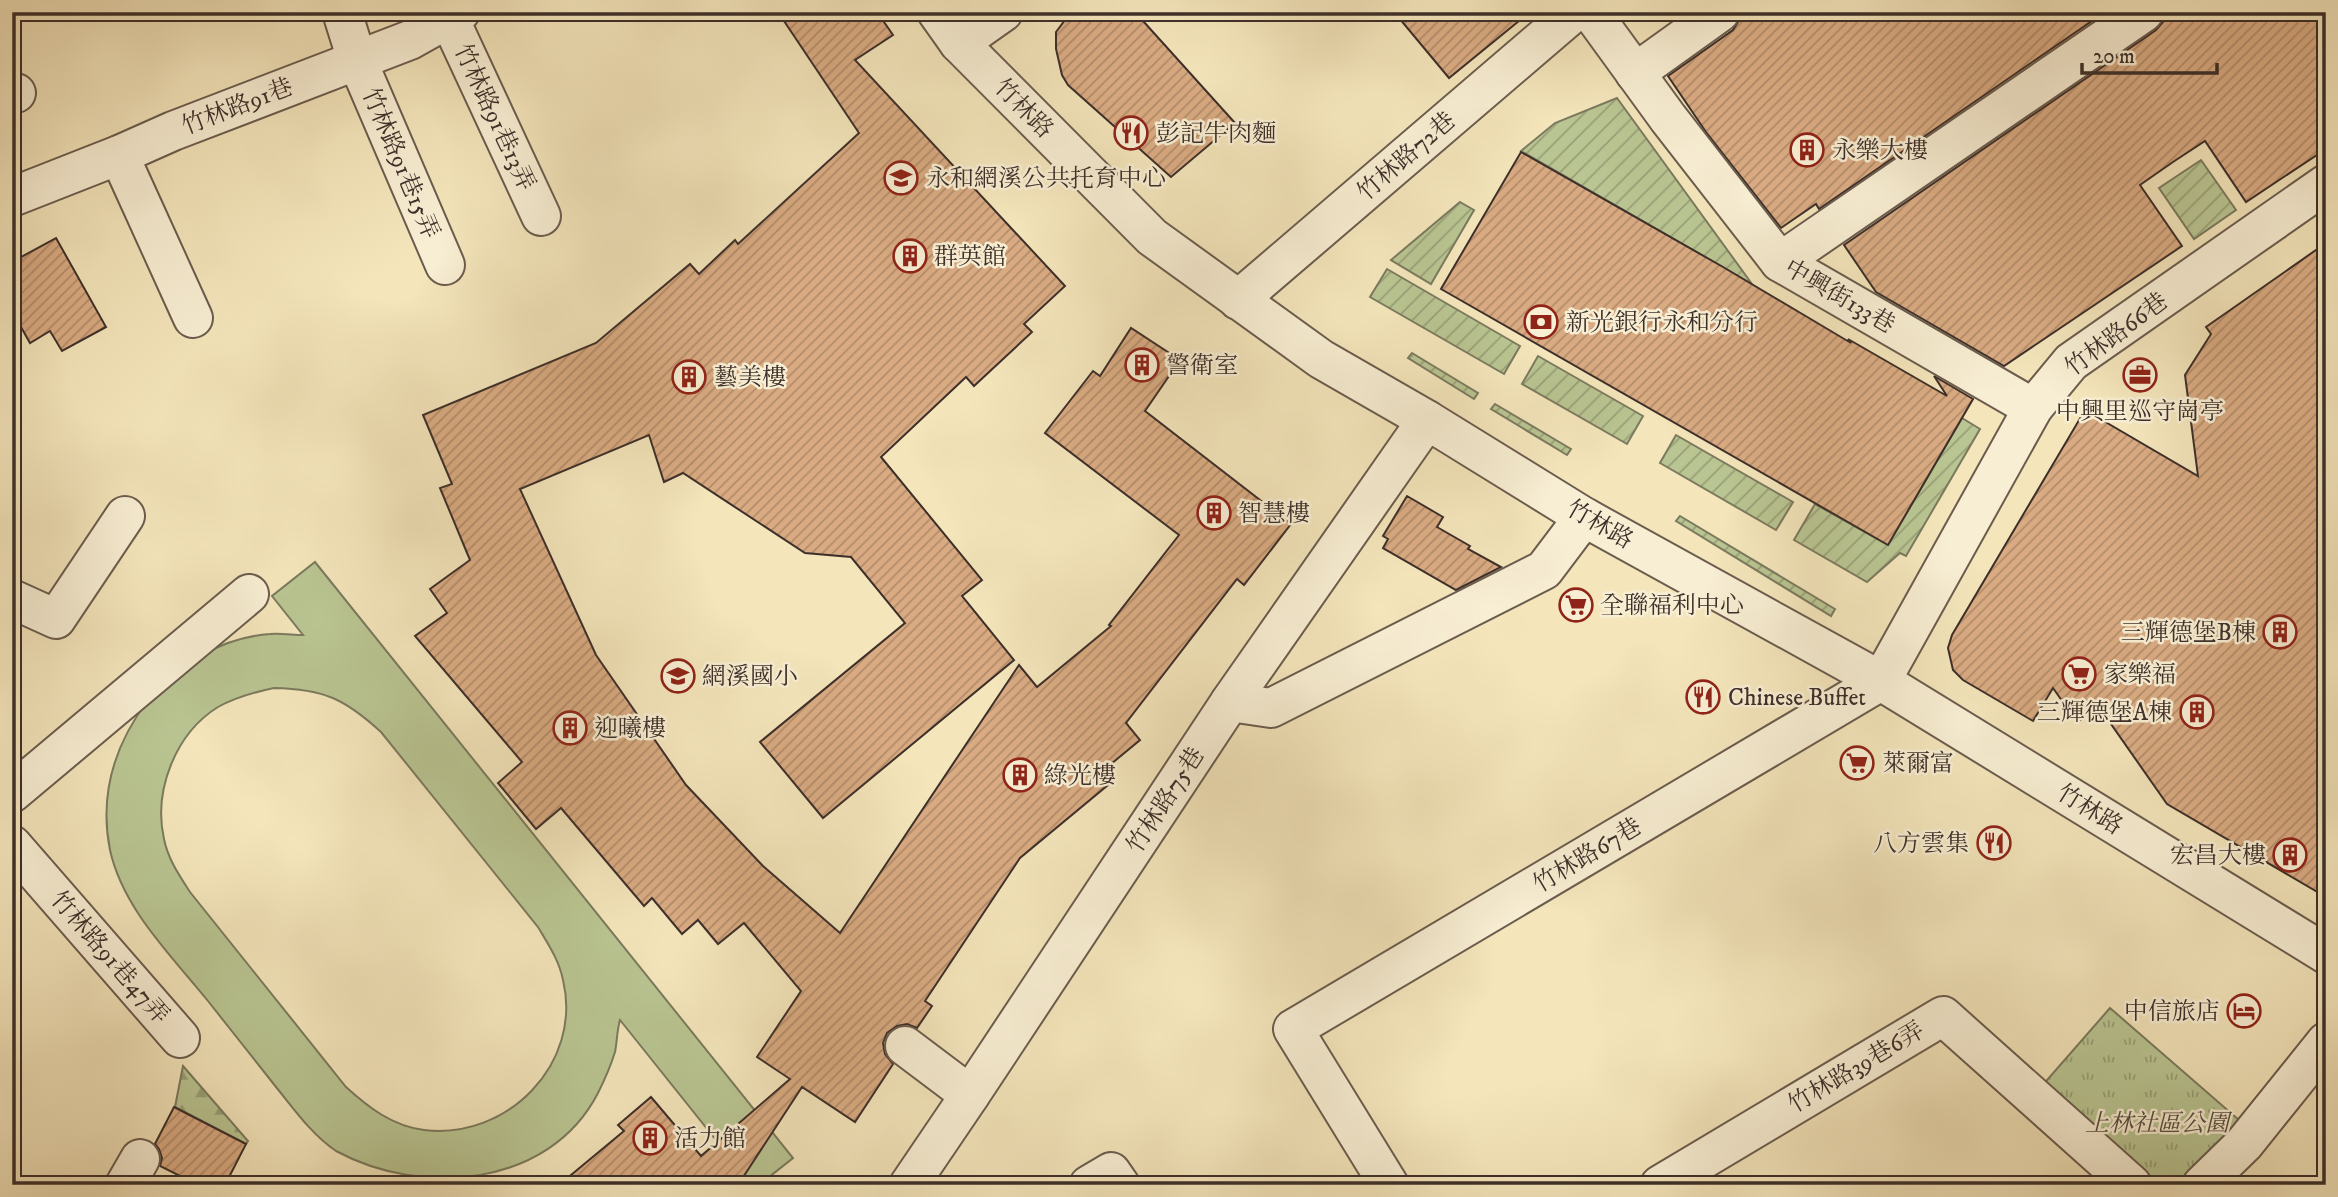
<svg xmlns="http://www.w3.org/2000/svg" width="2338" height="1197" viewBox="0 0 2338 1197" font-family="'IM FELL DW Pica','Noto Serif TC',serif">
<defs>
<pattern id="grass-tufts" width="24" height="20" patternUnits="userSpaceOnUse" patternTransform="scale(1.75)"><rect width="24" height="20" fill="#b9c592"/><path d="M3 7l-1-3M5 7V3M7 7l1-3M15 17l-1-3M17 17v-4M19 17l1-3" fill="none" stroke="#98a077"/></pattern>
<pattern id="forest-firs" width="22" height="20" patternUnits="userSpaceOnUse" patternTransform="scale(1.75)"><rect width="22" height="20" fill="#b9c592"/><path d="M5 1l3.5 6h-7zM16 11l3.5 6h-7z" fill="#98a077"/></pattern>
<pattern id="garden-furrows" width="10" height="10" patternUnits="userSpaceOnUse" patternTransform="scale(1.75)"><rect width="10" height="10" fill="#b9c592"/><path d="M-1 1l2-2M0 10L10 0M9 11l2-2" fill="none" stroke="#98a077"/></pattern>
<pattern id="building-hatch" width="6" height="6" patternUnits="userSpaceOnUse" patternTransform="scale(1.75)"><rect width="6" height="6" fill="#daab82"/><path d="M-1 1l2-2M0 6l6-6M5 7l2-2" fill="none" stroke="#b28c6b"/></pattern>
</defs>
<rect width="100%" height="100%" fill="#f4e5bb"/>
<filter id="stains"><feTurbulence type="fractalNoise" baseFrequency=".00286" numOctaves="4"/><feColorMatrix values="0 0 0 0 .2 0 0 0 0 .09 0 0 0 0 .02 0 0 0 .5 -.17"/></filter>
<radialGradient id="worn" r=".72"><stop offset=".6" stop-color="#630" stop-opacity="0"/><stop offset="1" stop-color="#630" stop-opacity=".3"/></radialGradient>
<polygon fill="url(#grass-tufts)" stroke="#7b7a5e" stroke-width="2" points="2110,1008 2239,1120 2188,1182 2176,1185 2143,1185 2041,1087"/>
<polygon fill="url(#forest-firs)" stroke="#7b7a5e" stroke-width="2" points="183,1066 248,1141 246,1144 175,1107"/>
<g fill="url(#garden-furrows)" stroke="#7b7a5e" stroke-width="2">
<polygon points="1617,98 1752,284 1521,151 1555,123"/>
<polygon points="2201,160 2236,210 2194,239 2159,188"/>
<polygon points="1460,202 1474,210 1431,284 1391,260"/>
<polygon points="1387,269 1520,346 1504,374 1370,297"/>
<polygon points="1412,353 1478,393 1474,399 1408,358"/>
<polygon points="1538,356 1643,416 1627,444 1522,384"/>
<polygon points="1495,404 1571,449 1567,455 1491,409"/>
<polygon points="1962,418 1980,429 1906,556 1900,553 1867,582 1794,540 1815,504 1888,545"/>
<polygon points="1676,435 1793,502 1776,530 1660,463"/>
<polygon points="1680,516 1835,609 1831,616 1676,521"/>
</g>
<path fill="#b9c592" stroke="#7b7a5e" stroke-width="2" fill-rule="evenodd" d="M315,562L793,1158L759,1185H752L620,1020C617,1030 617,1042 615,1052C611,1065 604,1081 598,1093C549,1188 421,1197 336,1151C312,1135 294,1109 276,1087C253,1058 231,1030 208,1001C171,955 123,909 110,850C99,795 115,744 148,700C175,664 225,637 270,634C281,633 293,635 303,635L272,596ZM274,688C324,689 345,699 381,732L538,927C548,944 559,960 563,980C583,1064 507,1140 424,1130C392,1126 368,1107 346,1087L190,892C179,875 168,859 164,839C153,790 176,733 218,707C236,697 255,692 274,688Z"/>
<g fill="url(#building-hatch)" stroke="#3d2f2a" stroke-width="2">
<polygon points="778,12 877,12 893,35 855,60 1065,286 1024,324 1032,332 974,386 966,377 881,457 982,580 962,596 1014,660 823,818 760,742 905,623 851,557 805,553 683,473 664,482 649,435 520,489 596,655 686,785 763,866 840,933 1019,665 1037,687 1111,626 1109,625 1179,535 1045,433 1093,371 1100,376 1131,328 1180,360 1145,411 1291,524 1244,585 1237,579 1126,723 1140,740 1105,769 1114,780 1020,858 925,1001 932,1006 917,1028 907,1024 897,1026 887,1033 883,1043 885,1054 893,1064 855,1122 802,1087 738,1185 559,1185 624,1131 618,1125 651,1097 701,1156 790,1079 757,1057 801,991 744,923 718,944 698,920 682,934 652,898 644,906 561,808 536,829 498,783 522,762 415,636 447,613 430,589 470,560 440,488 452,484 423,415 596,343 690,264 699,274 735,240 738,244 859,133"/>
<polygon points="1071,12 1135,12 1235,123 1171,177 1068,85 1062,75 1056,49 1056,32"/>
<polygon points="1394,12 1530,12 1449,78"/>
<polygon points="1744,12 2105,12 1819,209 1816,204 1781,228 1706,132 1668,76 1733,30"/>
<polygon points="2166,12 2326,12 2326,149 2246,202 2205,141 2173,162 2140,185 2182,246 2004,366 1876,292 1844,245 2156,30 2163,22"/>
<polygon points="1521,152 1723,267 1851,343 1848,339 1947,396 1934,376 1973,399 1888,545 1441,289"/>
<polygon points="56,238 106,327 62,351 50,331 30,343 12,311 12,262"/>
<polygon points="2326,243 2326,897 2167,804 2099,707 2077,722 2053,688 2033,721 1963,680 1953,670 1948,648 1952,635 2085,410 2198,476 2185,375 2211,334 2206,327"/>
<polygon points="1407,496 1443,517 1437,527 1470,546 1468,549 1501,567 1456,590 1383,548 1388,539 1383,536"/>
<polygon points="174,1107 246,1144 225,1185 198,1185 160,1166 162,1158 159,1149 155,1144"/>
</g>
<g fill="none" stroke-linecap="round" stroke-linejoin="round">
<defs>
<g id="minor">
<polyline points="342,12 357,60 445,265"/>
<polyline points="937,12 959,43 1152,237 1321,359 1427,420 1584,517 1881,681 2326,954"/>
<polyline points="1591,12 1668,118 1780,262 2033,408"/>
<polyline points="449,18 541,216"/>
<polyline points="959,43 1003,12"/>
<polyline points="1635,73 1720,12"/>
<polyline points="12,94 16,93"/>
<polyline points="119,155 193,318"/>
<polyline points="12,197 119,155 173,131 410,40 460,12"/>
<polyline points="1780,262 2144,12"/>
<polyline points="1238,300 1574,12"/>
<polyline points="12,599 56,619 125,516"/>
<polyline points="1230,702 1271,708 1544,570 1584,517"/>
<polyline points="12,793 249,594"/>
<polyline points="12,845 180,1038"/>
<polyline points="905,1046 970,1095"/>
<polyline points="125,1185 140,1159"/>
<polyline points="909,1185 970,1095 1230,702 1427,420"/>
<polyline points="1089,1185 1111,1172 1120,1185"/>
<polyline points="1389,1185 1293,1029 1881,681 2033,408 2071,362 2326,184"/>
<polyline points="1660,1185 1943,1016 2132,1185"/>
<polyline points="2202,1185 2244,1144 2326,1042"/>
</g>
</defs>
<use href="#minor" stroke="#6b5c4e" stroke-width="42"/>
<use href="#minor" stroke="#f8eed3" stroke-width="38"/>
</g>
<defs>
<symbol id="restaurant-ring" viewBox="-11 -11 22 22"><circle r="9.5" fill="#f8eed3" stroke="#8f2418" stroke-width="1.5"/><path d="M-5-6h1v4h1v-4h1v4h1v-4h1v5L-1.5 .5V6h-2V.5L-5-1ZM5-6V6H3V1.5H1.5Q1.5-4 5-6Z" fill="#8f2418"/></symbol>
<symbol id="building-ring" viewBox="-11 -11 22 22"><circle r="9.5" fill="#f8eed3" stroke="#8f2418" stroke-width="1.5"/><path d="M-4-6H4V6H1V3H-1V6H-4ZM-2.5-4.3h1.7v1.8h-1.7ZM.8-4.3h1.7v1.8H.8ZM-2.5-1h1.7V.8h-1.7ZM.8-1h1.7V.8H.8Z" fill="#8f2418"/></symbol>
<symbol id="school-ring" viewBox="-11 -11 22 22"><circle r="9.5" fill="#f8eed3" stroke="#8f2418" stroke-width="1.5"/><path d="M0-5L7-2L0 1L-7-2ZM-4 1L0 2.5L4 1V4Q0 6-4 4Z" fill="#8f2418"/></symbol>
<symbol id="bank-ring" viewBox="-11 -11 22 22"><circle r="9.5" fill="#f8eed3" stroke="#8f2418" stroke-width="1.5"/><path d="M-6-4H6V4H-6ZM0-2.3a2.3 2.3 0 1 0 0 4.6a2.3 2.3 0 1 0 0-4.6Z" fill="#8f2418"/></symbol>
<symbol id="office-ring" viewBox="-11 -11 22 22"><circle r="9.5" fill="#f8eed3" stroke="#8f2418" stroke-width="1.5"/><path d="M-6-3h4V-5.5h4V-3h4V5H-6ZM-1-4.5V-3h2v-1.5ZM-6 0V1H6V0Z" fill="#8f2418"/></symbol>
<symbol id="supermarket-ring" viewBox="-11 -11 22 22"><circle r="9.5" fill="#f8eed3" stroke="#8f2418" stroke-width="1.5"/><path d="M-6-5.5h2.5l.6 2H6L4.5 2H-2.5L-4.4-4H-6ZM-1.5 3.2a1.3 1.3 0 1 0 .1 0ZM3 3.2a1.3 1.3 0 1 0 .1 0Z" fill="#8f2418"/></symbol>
<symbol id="hotel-ring" viewBox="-11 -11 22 22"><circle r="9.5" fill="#f8eed3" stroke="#8f2418" stroke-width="1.5"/><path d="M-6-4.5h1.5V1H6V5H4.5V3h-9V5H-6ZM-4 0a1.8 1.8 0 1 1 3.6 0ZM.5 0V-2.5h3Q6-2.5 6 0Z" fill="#8f2418"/></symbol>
</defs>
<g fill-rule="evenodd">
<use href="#restaurant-ring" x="1112" y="114" width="38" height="38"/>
<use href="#building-ring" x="1788" y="131" width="38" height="38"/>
<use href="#school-ring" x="882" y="159" width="38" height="38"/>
<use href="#building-ring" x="891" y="237" width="38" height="38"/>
<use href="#bank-ring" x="1522" y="303" width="38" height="38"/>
<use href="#building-ring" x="1123" y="346" width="38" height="38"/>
<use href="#office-ring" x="2121" y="356" width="38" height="38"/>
<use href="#building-ring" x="670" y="358" width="38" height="38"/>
<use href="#building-ring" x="1195" y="494" width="38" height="38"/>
<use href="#supermarket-ring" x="1557" y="586" width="38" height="38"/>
<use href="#building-ring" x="2261" y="613" width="38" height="38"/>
<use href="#supermarket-ring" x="2060" y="655" width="38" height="38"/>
<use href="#school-ring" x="659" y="657" width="38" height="38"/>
<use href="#restaurant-ring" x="1684" y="678" width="38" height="38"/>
<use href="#building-ring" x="2178" y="693" width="38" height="38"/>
<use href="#building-ring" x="551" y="709" width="38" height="38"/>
<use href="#supermarket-ring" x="1838" y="744" width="38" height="38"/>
<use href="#building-ring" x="1001" y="756" width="38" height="38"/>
<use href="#restaurant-ring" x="1975" y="824" width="38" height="38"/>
<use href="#building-ring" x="2271" y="836" width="38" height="38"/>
<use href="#hotel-ring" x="2225" y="992" width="38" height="38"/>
<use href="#building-ring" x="631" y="1119" width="38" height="38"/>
</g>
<g text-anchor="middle" stroke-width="5" stroke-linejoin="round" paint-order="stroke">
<g font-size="24" fill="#3d2f2a" stroke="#f8eed3">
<text transform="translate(237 106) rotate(-21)" y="8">竹林路91巷</text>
<text transform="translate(1024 108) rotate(45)" y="8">竹林路</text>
<text transform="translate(495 117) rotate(65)" y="8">竹林路91巷13弄</text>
<text transform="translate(1406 156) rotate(-41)" y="8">竹林路72巷</text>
<text transform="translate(401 163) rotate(67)" y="8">竹林路91巷15弄</text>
<text transform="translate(1840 296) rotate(30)" y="8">中興街133巷</text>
<text transform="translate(2116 334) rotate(-37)" y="8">竹林路66巷</text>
<text transform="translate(1600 524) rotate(30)" y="8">竹林路</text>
<text transform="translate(1165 800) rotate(-57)" y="8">竹林路75巷</text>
<text transform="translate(2090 809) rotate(32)" y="8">竹林路</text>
<text transform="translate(1587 855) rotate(-31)" y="8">竹林路67巷</text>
<text transform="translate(110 957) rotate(49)" y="8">竹林路91巷47弄</text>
<text transform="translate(1856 1067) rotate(-31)" y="8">竹林路39巷6弄</text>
</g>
<g font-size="24" fill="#3d2f2a" stroke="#f8eed3" text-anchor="start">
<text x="1156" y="141">彭記牛肉麵</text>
<text x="1832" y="158">永樂大樓</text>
<text x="926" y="186">永和網溪公共托育中心</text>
<text x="934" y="264">群英館</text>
<text x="1566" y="330">新光銀行永和分行</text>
<text x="1166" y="373">警衛室</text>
<text x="714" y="385">藝美樓</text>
<text x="2140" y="419" text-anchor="middle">中興里巡守崗亭</text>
<text x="1238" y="521">智慧樓</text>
<text x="1600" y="613">全聯福利中心</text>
<text x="2256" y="640" text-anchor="end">三輝德堡B棟</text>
<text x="2104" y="682">家樂福</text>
<text x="702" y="684">網溪國小</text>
<text x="1728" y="705">Chinese Buffet</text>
<text x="2172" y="720" text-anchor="end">三輝德堡A棟</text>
<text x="594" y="736">迎曦樓</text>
<text x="1882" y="771">萊爾富</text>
<text x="1044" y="783">綠光樓</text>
<text x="1969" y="851" text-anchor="end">八方雲集</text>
<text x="2266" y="863" text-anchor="end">宏昌大樓</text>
<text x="2220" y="1019" text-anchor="end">中信旅店</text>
<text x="674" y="1146">活力館</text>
</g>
<g font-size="24" font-style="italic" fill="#564d3f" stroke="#f8eed3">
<text x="2157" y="1131">上林社區公園</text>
</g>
</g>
<rect width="2338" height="1197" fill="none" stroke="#f4e5bb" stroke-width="42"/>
<rect x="14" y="14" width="2310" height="1169" fill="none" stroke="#3d2f2a" stroke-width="3.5"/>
<rect x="21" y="21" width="2296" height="1155" fill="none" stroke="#3d2f2a" stroke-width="2"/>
<path d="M2082 63v10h135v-10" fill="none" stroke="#3d2f2a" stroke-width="3.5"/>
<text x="2093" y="63" font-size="21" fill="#3d2f2a" stroke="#f8eed3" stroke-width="5" paint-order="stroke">20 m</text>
<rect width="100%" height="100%" filter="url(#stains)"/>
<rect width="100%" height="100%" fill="url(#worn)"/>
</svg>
